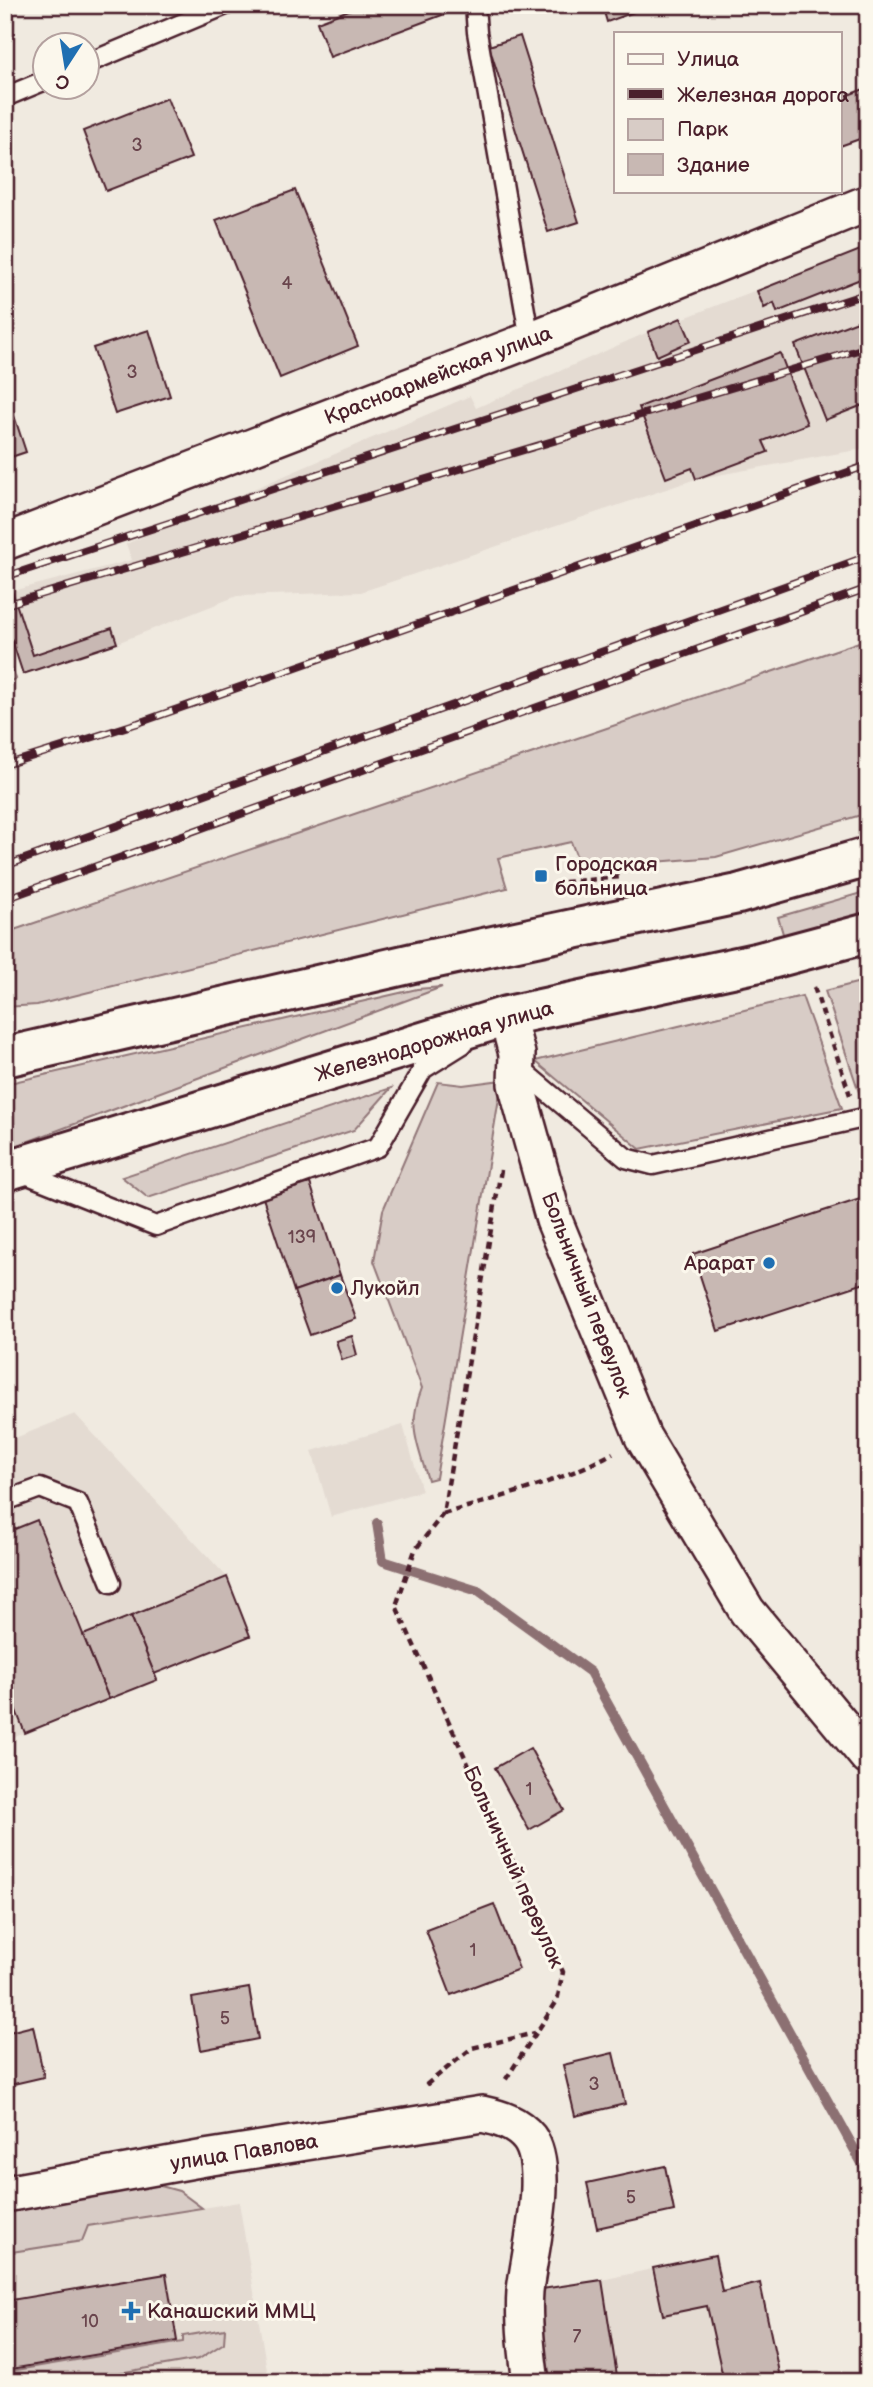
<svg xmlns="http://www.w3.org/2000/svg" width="873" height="2387" viewBox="0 0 873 2387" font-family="'Balsamiq Sans',sans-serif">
<rect width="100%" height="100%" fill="#f0eae0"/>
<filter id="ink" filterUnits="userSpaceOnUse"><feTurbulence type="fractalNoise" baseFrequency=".0143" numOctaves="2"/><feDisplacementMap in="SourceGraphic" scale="14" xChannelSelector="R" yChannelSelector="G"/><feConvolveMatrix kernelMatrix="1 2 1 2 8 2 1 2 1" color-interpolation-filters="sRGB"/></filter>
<g filter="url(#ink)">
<g fill="#e4dbd2">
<polygon points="868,247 868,448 696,479 361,592 237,596 117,643 23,674 5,619 12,591 132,560 126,544 470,396 476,408 648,332"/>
<polygon points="75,1414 227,1577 250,1636 154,1674 157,1680 5,1741 5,1442"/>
<polygon points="403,1425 422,1491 331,1517 312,1451"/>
<polygon points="239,2202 269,2382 5,2382 5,2240"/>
<polygon points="715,2255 722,2291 760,2283 781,2382 550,2382 535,2290 602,2280"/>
</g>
<g fill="#d8ccc6" stroke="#917678" stroke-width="2">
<polygon points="868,639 868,813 716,857 581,868 571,842 498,858 507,888 37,1005 5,1007 5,933"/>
<polygon points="5,648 16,679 5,683"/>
<polygon points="868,891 868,913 784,937 778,917"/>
<polygon points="868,980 868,1102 863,1104 825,991"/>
<polygon points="442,987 5,1150 5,1084 417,989"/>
<polygon points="802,996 842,1108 640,1149 535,1061"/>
<path d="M502,1080L436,1478L428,1480C417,1442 407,1427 422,1388L374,1261L383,1210L438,1082L463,1085Z"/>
<polygon points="391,1088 354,1130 148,1198 122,1177"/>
<polygon points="157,2185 179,2191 202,2208 88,2226 82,2241 5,2253 5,2213"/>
<polygon points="225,2329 224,2343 199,2359 68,2382 5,2382 5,2372 183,2342 183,2336"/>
</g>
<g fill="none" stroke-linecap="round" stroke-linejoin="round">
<polyline stroke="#8c6f72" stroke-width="10" points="377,1523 383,1561 478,1591 590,1672 868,2174"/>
</g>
<g fill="#c8b8b3" stroke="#4a1f2b" stroke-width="2">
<polygon points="362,5 465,5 466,6 330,57 317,22"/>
<polygon points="602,5 653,5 607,22"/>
<polygon points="520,36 579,222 548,232 489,46"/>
<polygon points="864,89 868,100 868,136 840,146 840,98"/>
<polygon points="167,98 191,158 106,191 83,131"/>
<polygon points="295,190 358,346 280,378 216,220"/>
<polygon points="868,247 868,276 777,312 774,303 764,308 757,291"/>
<polygon points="868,317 868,403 825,420 795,345"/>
<polygon points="681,318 691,341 657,356 648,332"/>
<polygon points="149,330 170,396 115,414 93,348"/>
<polygon points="780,353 807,424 763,441 768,452 696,479 692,468 666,478 639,407"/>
<polygon points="5,388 26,452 5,459"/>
<polygon points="12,591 33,655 112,628 117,643 23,674 5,619 5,593"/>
<polygon points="310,1183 340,1275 294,1291 263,1198"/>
<polygon points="860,1199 868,1223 868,1282 718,1331 693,1254"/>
<polygon points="340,1275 356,1319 310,1335 294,1291"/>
<polygon points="352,1336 357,1355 342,1360 336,1341"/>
<polygon points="37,1520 109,1699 25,1733 5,1683 5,1533"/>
<polygon points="227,1577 250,1636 154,1674 131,1616"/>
<polygon points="131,1616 157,1680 109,1699 83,1635"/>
<polygon points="530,1748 564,1810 529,1830 495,1768"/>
<polygon points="494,1904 519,1969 451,1995 426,1930"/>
<polygon points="249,1988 258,2039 201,2050 192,1998"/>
<polygon points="33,2026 44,2077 5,2086 5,2033"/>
<polygon points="613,2053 625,2104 575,2116 563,2065"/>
<polygon points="665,2166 674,2211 597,2228 587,2183"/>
<polygon points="715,2255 722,2292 760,2283 781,2382 724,2382 707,2306 663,2315 653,2268"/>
<polygon points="166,2274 177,2341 5,2370 5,2301"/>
<polygon points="602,2280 618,2382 550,2382 535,2290"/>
</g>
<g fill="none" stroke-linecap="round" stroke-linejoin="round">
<defs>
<g id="service">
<polyline points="475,5 477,32 530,340"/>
<polyline points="88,63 226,5"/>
<polyline points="5,97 46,80"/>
<polyline points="518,1067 626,1158 653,1165 868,1117"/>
<polyline points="18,1171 156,1226 378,1147 423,1069 463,1044"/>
<polyline points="5,1501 40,1488 78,1503 111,1583"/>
</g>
<g id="minor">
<polyline points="5,542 530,340 868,203"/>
<polyline points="507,1016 517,1054 516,1084 554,1220 643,1437 747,1611 868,1757"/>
<path d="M5,2194L205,2158L482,2114C500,2118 517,2123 529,2138C552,2169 529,2253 525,2291C523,2318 527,2354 531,2382"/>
</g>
<g id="secondary">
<polyline points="5,1057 413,963 738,894 868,857"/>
<polyline points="5,1171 507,1016 760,962 868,933"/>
</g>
</defs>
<use href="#service" stroke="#4a1f2b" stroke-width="23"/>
<use href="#minor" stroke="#4a1f2b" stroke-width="40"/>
<use href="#secondary" stroke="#4a1f2b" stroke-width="44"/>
<g stroke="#4a1f2b" stroke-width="4.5" stroke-dasharray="7 5" stroke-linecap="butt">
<polyline points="564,882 621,877"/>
<polyline points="814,987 850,1095"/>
<polyline points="501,1170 443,1514 415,1550 396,1606 563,1972 557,2001 504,2082"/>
<path d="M443,1514C500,1497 561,1482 613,1453"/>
<polyline points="426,2085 472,2048 535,2033"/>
</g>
<use href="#service" stroke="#fbf7ec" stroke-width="18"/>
<use href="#minor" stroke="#fbf7ec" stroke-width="35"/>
<use href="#secondary" stroke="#fbf7ec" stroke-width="38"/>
<defs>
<g id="rail">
<polyline points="5,577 868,293"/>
<polyline points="5,605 868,347"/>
<polyline points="5,765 138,723 868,465"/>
<polyline points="5,866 868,556"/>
<polyline points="5,899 868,588"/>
</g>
</defs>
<use href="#rail" stroke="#4a1f2b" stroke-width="8"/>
<use href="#rail" stroke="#fbf7ec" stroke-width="5" stroke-dasharray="16" stroke-linecap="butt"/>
</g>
</g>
<g fill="#1f6fb2" stroke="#fbf7ec" stroke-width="2.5">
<rect x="534" y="869" width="14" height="14" rx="3.5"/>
<circle cx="769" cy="1263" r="7"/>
<circle cx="337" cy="1288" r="7"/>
<path d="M127.5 2300.5h7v7h7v7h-7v7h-7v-7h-7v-7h7z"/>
</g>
<g text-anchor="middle" stroke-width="6" stroke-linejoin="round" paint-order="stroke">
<g font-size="18" fill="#6a454d">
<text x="137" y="151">3</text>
<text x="287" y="289">4</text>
<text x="132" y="378">3</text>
<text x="302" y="1243">139</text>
<text x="529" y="1795">1</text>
<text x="473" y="1956">1</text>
<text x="225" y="2024">5</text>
<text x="594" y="2090">3</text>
<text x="631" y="2203">5</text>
<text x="90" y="2327">10</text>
<text x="577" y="2342">7</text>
</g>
<g font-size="21" fill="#4a1f2b" stroke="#fbf7ec">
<text transform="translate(438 375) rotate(-21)" y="7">Красноармейская улица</text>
<text transform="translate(434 1041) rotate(-16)" y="7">Железнодорожная улица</text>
<text transform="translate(587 1295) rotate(69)" y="7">Больничный переулок</text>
<text transform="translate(514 1867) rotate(66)" y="7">Больничный переулок</text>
<text transform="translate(244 2152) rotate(-9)" y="7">улица Павлова</text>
</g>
<g font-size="21" fill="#4a1f2b" stroke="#fbf7ec" text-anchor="start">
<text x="555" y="871">Городская<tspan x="555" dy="24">больница</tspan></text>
<text x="755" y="1270" text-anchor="end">Арарат</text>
<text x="351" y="1295">Лукойл</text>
<text x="147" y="2318">Канашский ММЦ</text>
</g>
</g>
<rect width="873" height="2387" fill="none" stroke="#fbf7ec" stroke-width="28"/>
<rect x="14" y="14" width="845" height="2359" fill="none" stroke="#4a1f2b" stroke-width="2.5" filter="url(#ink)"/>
<rect x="614" y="32" width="228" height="161" fill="#fbf7ec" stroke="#b4a19f" stroke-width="2"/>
<rect x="628" y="54" width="35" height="10" fill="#fbf7ec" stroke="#b4a19f" stroke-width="2"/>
<text x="677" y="66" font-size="21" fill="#4a1f2b">Улица</text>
<rect x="628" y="89" width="35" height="10" fill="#4a1f2b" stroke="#b4a19f" stroke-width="2"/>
<text x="677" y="102" font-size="21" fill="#4a1f2b">Железная дорога</text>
<rect x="628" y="119" width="35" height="21" fill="#d8ccc6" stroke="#b4a19f" stroke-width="2"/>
<text x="677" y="136" font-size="21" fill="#4a1f2b">Парк</text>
<rect x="628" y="154" width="35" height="21" fill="#c8b8b3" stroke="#b4a19f" stroke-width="2"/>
<text x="677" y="172" font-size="21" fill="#4a1f2b">Здание</text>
<g transform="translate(66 66) rotate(192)"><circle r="33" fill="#fbf7ec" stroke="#b4a19f" stroke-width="2"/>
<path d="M0-5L12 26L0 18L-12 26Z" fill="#1f6fb2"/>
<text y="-10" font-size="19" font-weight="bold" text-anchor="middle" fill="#4a1f2b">С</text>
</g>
</svg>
